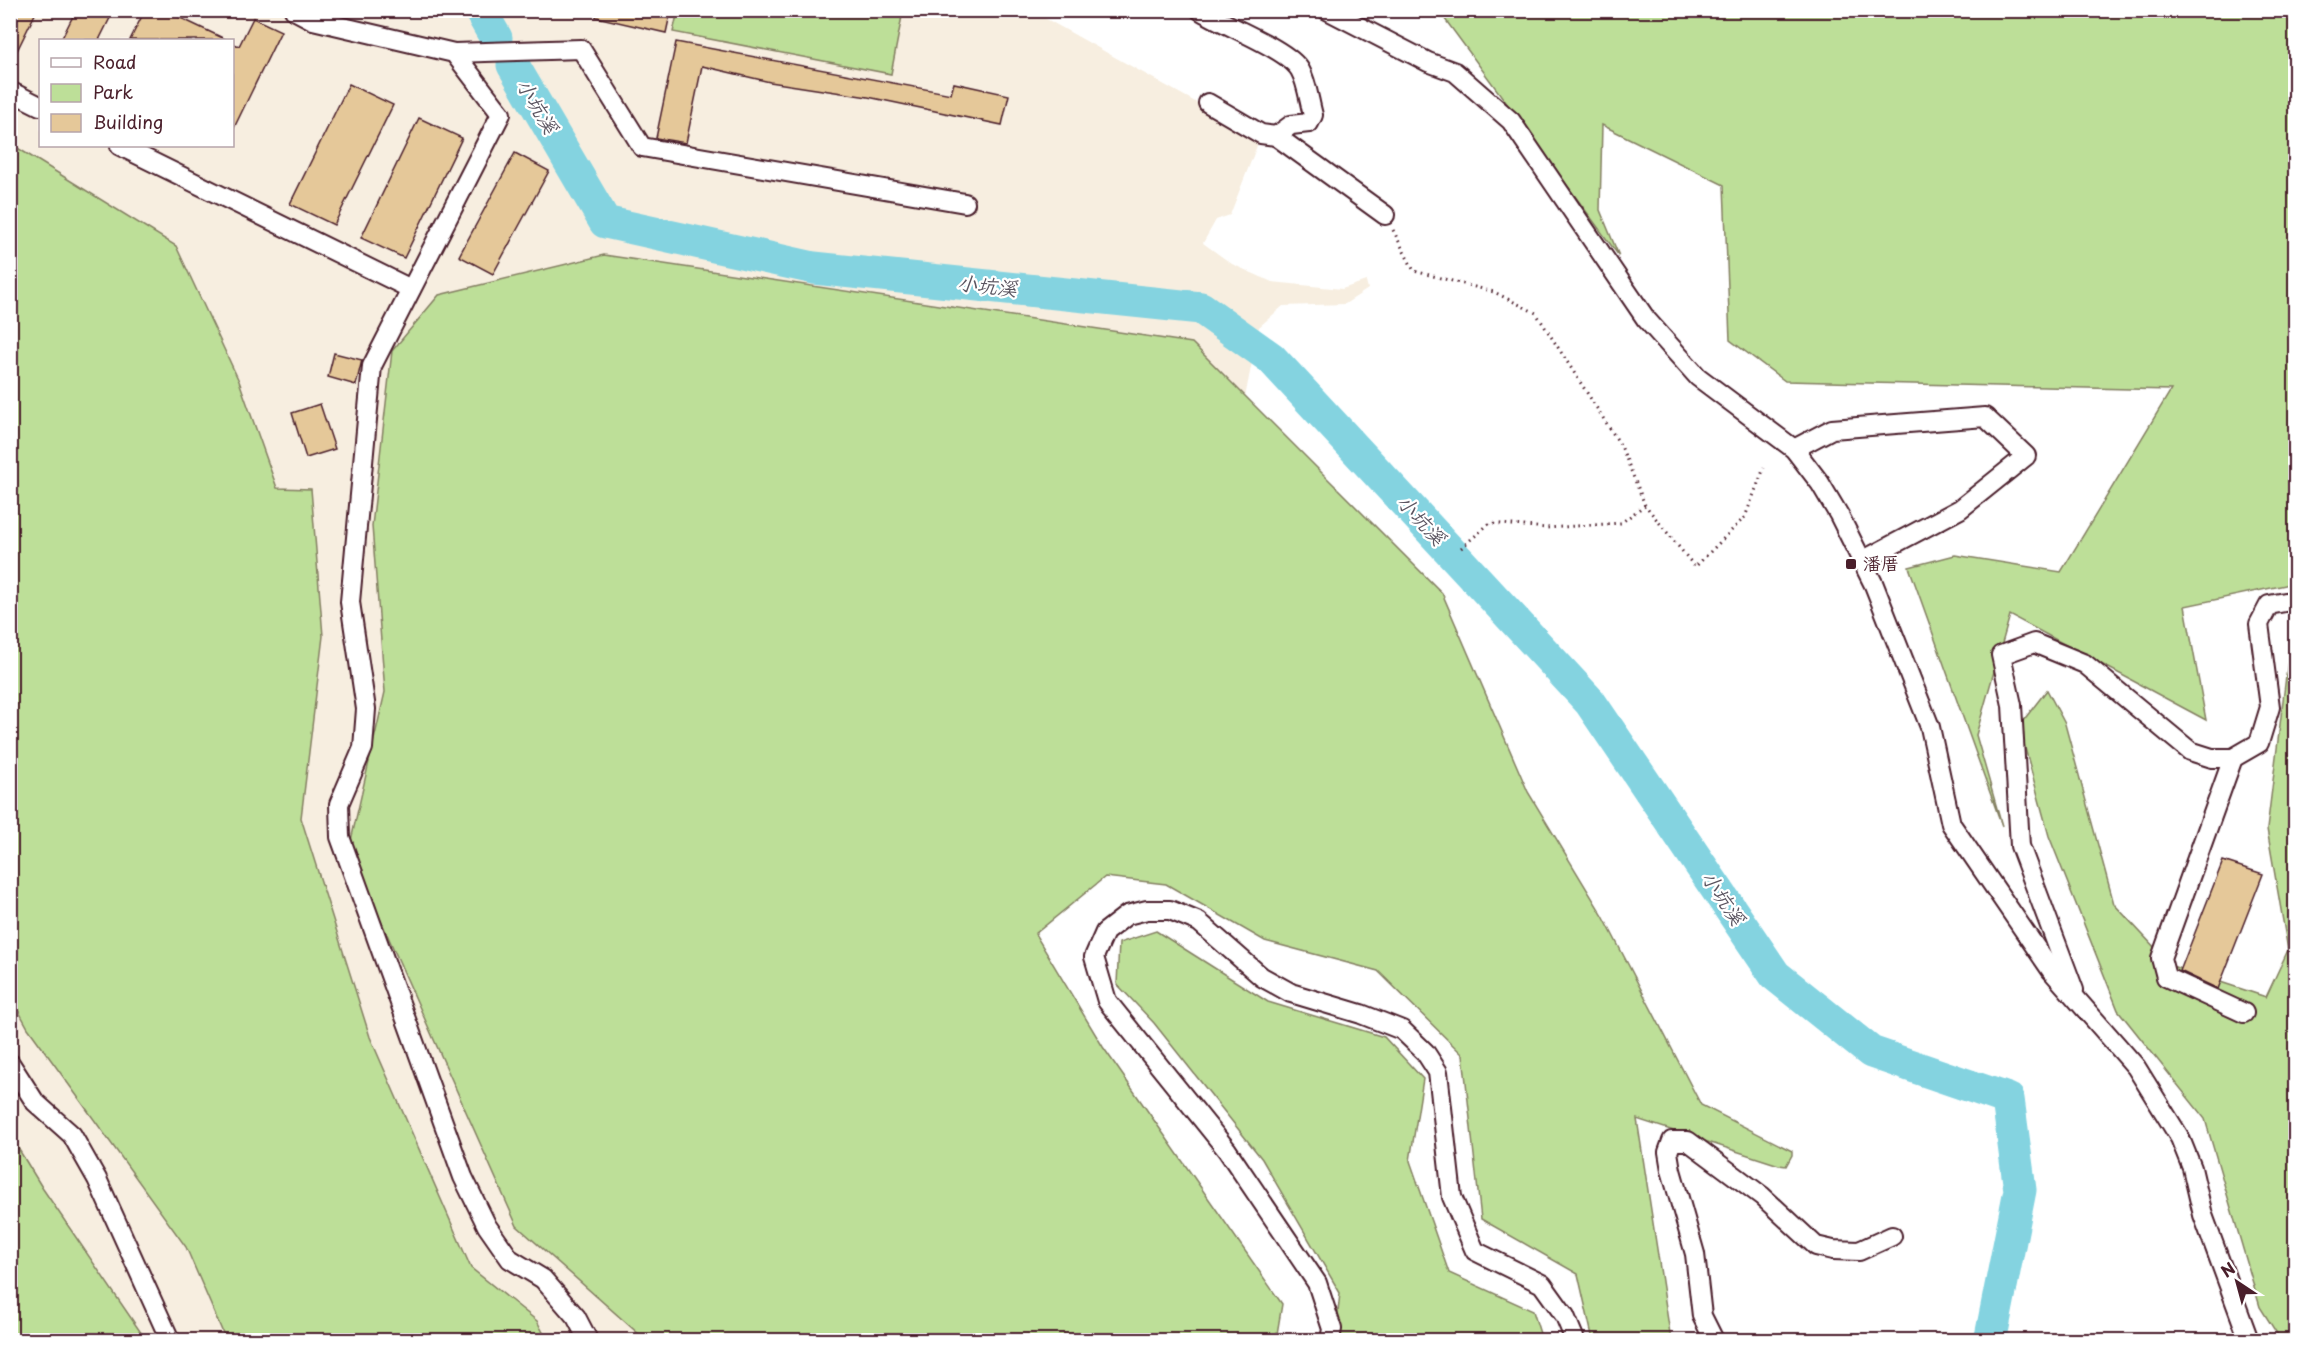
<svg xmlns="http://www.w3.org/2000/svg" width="2306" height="1351" viewBox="0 0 2306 1351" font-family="'Playpen Sans','LXGW WenKai TC',sans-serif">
<rect width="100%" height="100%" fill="#fff"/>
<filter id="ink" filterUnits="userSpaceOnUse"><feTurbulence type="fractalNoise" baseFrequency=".0167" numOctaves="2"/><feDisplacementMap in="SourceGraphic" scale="12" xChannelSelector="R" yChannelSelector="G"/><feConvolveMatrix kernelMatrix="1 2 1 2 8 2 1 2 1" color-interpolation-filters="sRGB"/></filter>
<g filter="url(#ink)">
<path fill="#f7eee0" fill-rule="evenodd" d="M10,11H1032L1260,138L1230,215L1216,220L1203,243L1232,264L1272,282L1342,289L1366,281L1368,289L1345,304L1283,306L1259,327L1169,779L982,940L1199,1340H11ZM40,40H232V146H40Z"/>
<g fill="#bddf98" stroke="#847f62" stroke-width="1.5">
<polygon points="874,11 902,16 891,74 673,32 678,11"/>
<polygon points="1439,11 2295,11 2295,583 2185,606 2206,720 2010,615 1976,735 2002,826 1909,567 1955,555 2061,572 2171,390 1785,381 1730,340 1724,185 1602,125 1600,210 1619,256"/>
<polygon points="11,144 176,246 239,381 277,488 311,489 323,636 301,818 370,1037 471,1268 537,1321 547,1340 226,1340 186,1247 28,1028 11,997"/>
<polygon points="604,255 1192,343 1442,593 1528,792 1603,916 1701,1105 1792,1151 1792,1155 1786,1166 1779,1165 1637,1119 1671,1340 1593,1340 1578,1274 1481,1219 1463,1055 1378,971 1265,941 1166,884 1105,877 1035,934 1103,1047 1282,1304 1276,1340 643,1340 641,1336 517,1226 349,849 385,692 372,526 392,351 439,295"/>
<polygon points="2293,620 2295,620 2295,1340 2281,1340 2260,1307 2205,1119 2118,1010 2049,836 2019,726 2047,690 2065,724 2114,904 2172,966 2266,997 2288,950 2267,829"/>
<polygon points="1156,931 1268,1002 1384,1037 1423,1079 1410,1161 1449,1273 1533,1311 1542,1340 1335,1340 1340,1293 1262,1159 1154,1023 1117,984 1119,943"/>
<polygon points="10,1135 43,1189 146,1340 11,1340"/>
</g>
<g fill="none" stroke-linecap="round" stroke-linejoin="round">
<g stroke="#84d3e0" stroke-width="33">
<polyline points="480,10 496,38"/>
<polyline points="513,65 605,222 814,268 1201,308 1271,358 1590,702 1775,975 1871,1052 2008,1099 2020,1190 1991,1337 1993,1340"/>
</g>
</g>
<g fill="#e5c899" stroke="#4a1f2b" stroke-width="1.5">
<polygon points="10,10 37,10 10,65"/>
<polygon points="76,10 114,10 99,40 61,40"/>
<polygon points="145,10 164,10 227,40 130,40"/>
<polygon points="597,10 671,10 666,33 596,17"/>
<polygon points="253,18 281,31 232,132 232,43 239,46"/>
<polygon points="676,42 951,94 954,83 1009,95 1002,125 868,97 770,82 702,66 686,143 656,138"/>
<polygon points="349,84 393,105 334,225 290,204"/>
<polygon points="419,118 462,138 404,258 361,238"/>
<polygon points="515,153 549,171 493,274 459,256"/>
<polygon points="334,353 362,360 356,385 328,377"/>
<polygon points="320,404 335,449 306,458 292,413"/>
<polygon points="2223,861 2263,874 2218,989 2180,971"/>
</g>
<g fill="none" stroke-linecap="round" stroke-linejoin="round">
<defs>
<g id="minor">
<polyline points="294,10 313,20 454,53 501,114 372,366 350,602 366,709 363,748 339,804 340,837 463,1177 487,1226 510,1259 543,1279 576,1317 588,1340"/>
<path d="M1200,10C1223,25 1288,49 1300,70C1307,82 1309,101 1313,115L1309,123L1291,125L1276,136L1385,215"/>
<polyline points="1327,10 1428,62 1455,72 1511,121 1646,319 1698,377 1794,449 1820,483 1839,515 1874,585 1930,727 1951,824 2051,970 2136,1067 2180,1138 2192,1168 2203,1215 2249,1340"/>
<polyline points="454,53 581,49 642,147 965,203"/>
<polyline points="10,91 40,106"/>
<polyline points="1208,103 1261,134 1276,136"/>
<polyline points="120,146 411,289"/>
<polyline points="1794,449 1832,429 1985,417 2026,456 1960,509 1860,562"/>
<polyline points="2233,758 2161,958 2166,977 2244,1013"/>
<polyline points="2074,990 2020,846 2012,705 2001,655 2034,643 2085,664 2190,751 2212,758 2233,758 2259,743 2270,707 2259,624 2269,605 2296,600"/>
<polyline points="10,1063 35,1102 72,1135 97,1179 170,1340"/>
<polyline points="1330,1340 1332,1329 1317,1283 1227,1150 1107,1001 1094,957 1105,932 1127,915 1147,910 1170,910 1199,922 1262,977 1291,993 1361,1014 1402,1030 1425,1052 1438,1072 1452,1197 1475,1251 1542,1284 1565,1316 1575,1340"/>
<polyline points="1714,1340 1702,1316 1695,1254 1671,1170 1668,1152 1672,1141 1688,1141 1762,1196 1816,1246 1833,1250 1859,1251 1892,1236"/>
</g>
</defs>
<use href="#minor" stroke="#4a1f2b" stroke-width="22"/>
<g stroke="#4a1f2b" stroke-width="3" stroke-dasharray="1.5 4.5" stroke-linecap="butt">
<polyline points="1393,230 1414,271 1494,292 1536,313 1621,446 1645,505 1695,567 1745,517 1764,468"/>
<polyline points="1461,548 1490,523 1547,528 1621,523 1645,505"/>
</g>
<use href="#minor" stroke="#fff" stroke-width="18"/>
</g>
</g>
<rect fill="#4a1f2b" stroke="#fff" stroke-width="2" x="1845" y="558" width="12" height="12" rx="3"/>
<g text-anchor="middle" stroke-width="4.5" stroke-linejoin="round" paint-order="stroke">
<g font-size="18" fill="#4a1f2b" stroke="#fff" text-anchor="start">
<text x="1863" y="570">潘厝</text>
</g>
<g font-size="20" font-style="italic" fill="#5b5561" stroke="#fff">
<text transform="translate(537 106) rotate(59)" y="7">小坑溪</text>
<text transform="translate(987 286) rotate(6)" y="7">小坑溪</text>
<text transform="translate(1421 520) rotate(47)" y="7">小坑溪</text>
<text transform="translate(1723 898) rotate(56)" y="7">小坑溪</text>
</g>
</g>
<rect width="2306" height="1351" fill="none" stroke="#fff" stroke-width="36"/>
<rect x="18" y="18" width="2270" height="1315" fill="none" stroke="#4a1f2b" stroke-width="2" filter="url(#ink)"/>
<rect x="39" y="39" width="195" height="108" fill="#ffffff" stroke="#b7a5aa" stroke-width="1.5"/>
<rect x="51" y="58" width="30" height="9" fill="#ffffff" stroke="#b7a5aa" stroke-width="1.5"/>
<text x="93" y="69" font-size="18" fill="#4a1f2b">Road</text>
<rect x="51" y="84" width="30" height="18" fill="#bddf98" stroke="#b7a5aa" stroke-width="1.5"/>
<text x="93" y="99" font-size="18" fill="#4a1f2b">Park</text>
<rect x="51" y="114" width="30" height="18" fill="#e5c899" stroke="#b7a5aa" stroke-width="1.5"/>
<text x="93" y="129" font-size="18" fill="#4a1f2b">Building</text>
<g transform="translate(2237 1282) rotate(324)" stroke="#ffffff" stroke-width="4.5" paint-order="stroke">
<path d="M0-4.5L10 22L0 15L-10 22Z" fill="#4a1f2b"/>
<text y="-9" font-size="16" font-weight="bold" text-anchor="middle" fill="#4a1f2b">N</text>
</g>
</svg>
